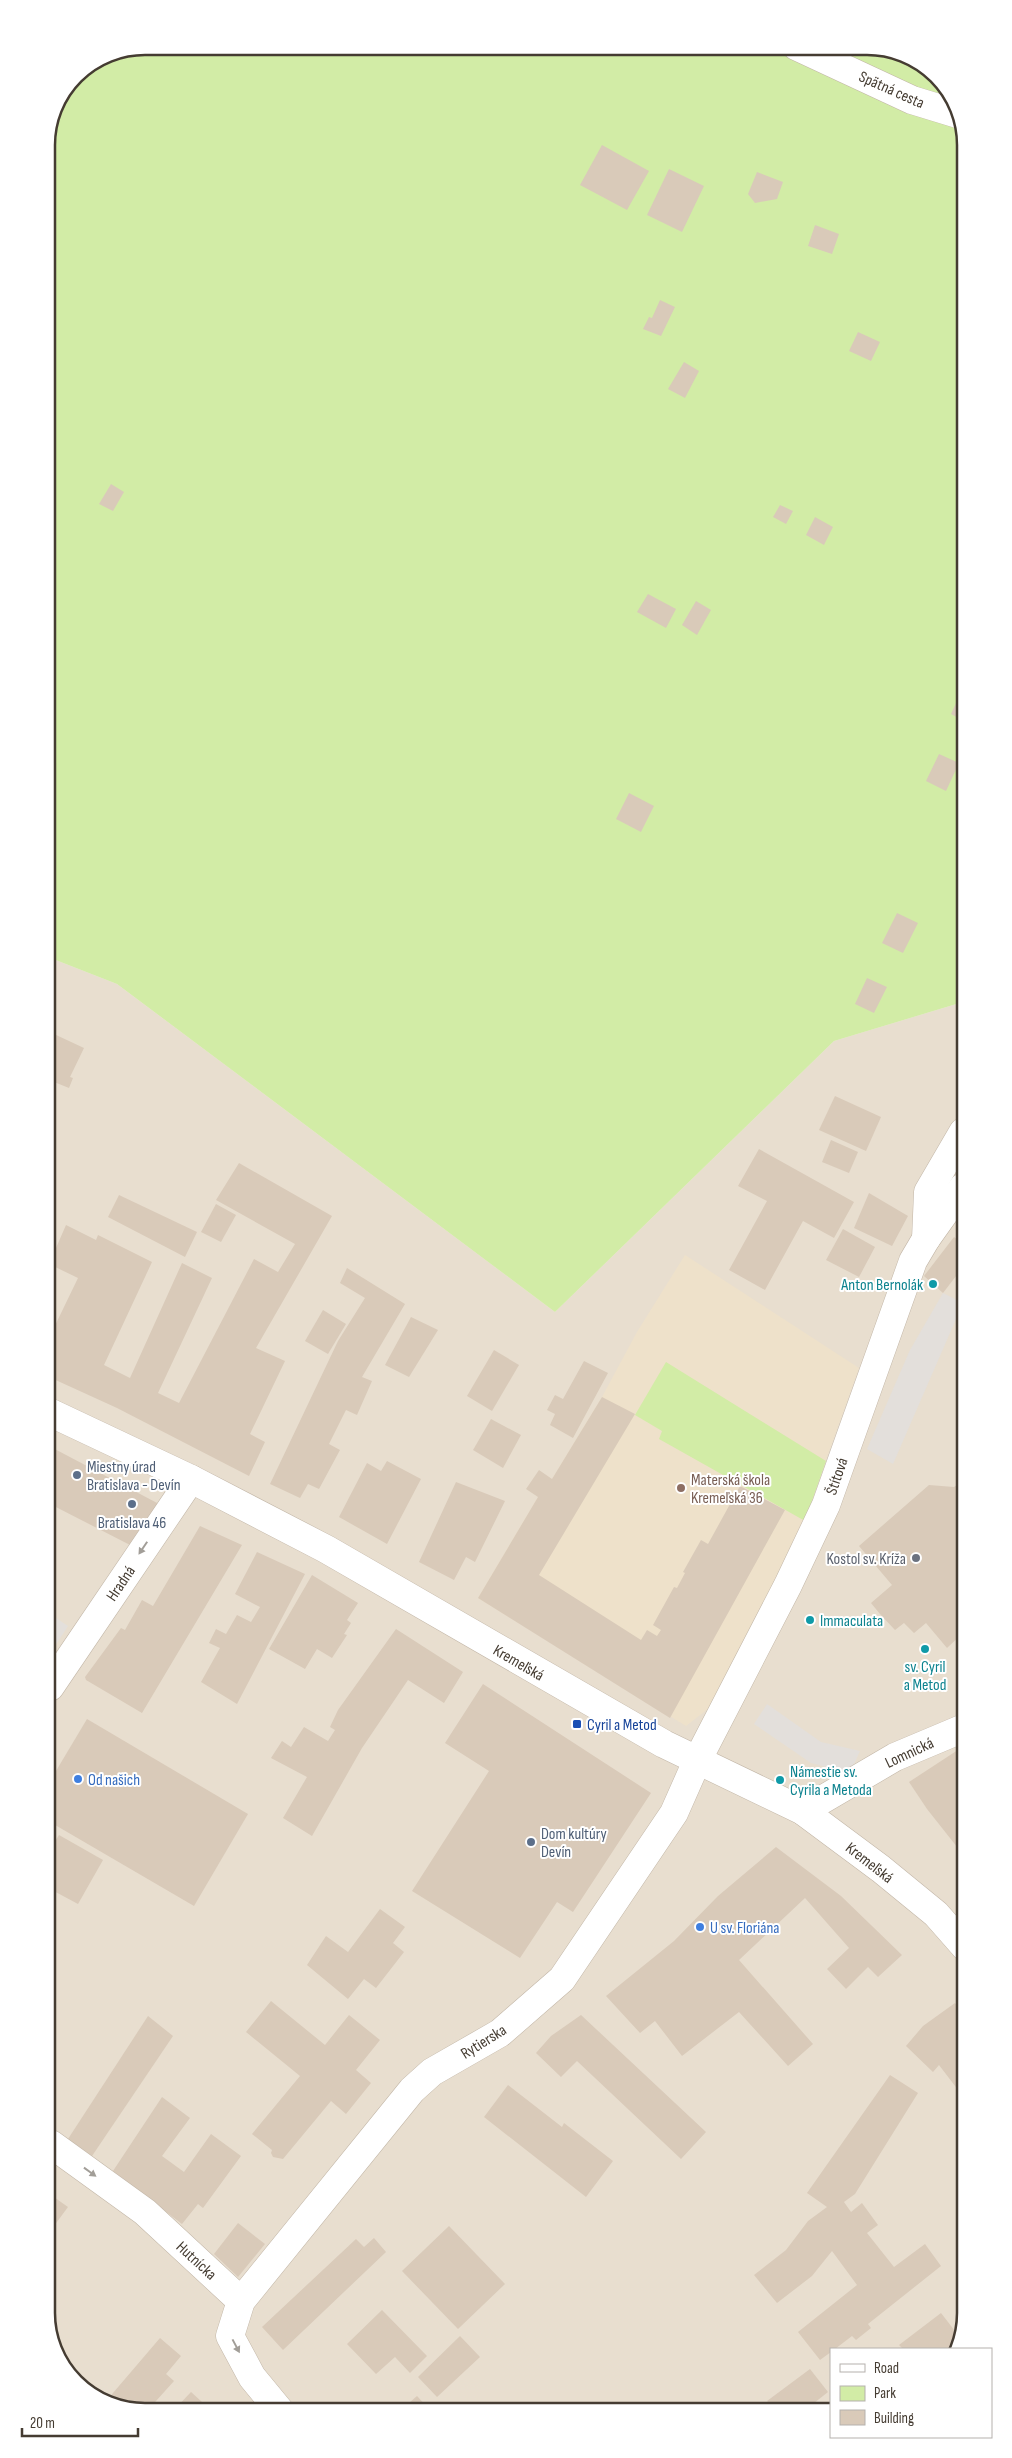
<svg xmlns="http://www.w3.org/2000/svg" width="1012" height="2458" viewBox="0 0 1012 2458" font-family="'Sofia Sans Condensed',sans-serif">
<rect width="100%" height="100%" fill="#f3ece2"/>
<polygon fill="#e8decf" points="48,957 117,984 555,1312 834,1041 963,1002 966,2313 953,2349 831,2349 831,2407 138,2412 85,2391 51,2344"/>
<polygon fill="#eee1ca" points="685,1255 859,1368 799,1535 709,1708 686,1726 478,1598 538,1497 552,1479 602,1397 637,1332"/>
<g fill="#d2eca6">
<polygon points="145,46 874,46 927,67 961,114 963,1002 834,1041 555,1312 117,984 48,957 46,139 56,102 75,75 108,54"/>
<polygon points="666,1362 826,1461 805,1521 659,1439 662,1431 635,1415"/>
</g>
<g fill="#e3dfdb">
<polygon points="943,1293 963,1303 893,1464 867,1449 910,1350"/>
<polygon points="50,1614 68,1626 50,1654"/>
<polygon points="767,1704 821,1742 860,1751 850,1773 811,1763 754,1724"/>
</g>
<g fill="#d9cab9">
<polygon points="602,145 649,171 627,210 580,185"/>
<polygon points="669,169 704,186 682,232 647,215"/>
<polygon points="757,172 783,182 777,199 755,203 748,194"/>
<polygon points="815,225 839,234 832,254 808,246"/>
<polygon points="660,300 675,307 661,336 643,329 649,317 652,318"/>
<polygon points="858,332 880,342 871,361 849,351"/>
<polygon points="684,362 699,371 685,398 668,389"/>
<polygon points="111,484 124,492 113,511 99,504"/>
<polygon points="780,505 793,511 786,524 773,517"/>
<polygon points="815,517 833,527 824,545 806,535"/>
<polygon points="648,594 676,609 666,628 637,612"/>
<polygon points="696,601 711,610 697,635 682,625"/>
<polygon points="962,690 962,720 951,714"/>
<polygon points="939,754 959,763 946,791 926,781"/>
<polygon points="629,793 654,806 641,832 616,819"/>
<polygon points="897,913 918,923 903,953 882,943"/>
<polygon points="867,978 887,987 874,1013 855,1004"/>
<polygon points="54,1034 84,1048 70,1077 73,1078 69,1088 49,1080 48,1045"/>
<polygon points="835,1096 881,1117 866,1151 819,1130"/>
<polygon points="831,1140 858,1152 849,1173 822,1162"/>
<polygon points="759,1149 854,1202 834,1238 803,1221 765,1290 729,1270 767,1201 738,1186"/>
<polygon points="239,1163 332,1216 256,1348 285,1361 250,1434 265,1442 249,1476 117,1408 49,1377 49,1338 78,1278 49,1264 66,1225 96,1240 98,1235 152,1262 104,1365 130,1378 182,1263 212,1278 158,1393 179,1403 254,1259 278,1272 295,1244 216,1200"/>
<polygon points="869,1193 908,1216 892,1246 854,1228"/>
<polygon points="119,1195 197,1232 185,1257 108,1217"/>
<polygon points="216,1204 236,1215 221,1242 201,1232"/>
<polygon points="843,1229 875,1247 859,1277 826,1260"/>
<polygon points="954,1237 963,1244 963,1267 943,1293 924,1276"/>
<polygon points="347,1268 405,1304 362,1377 372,1381 357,1415 346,1410 329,1444 340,1450 319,1489 308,1484 300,1498 270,1484 338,1341 365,1298 340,1283"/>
<polygon points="323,1310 346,1324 328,1354 305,1341"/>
<polygon points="411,1317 438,1330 409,1377 385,1365"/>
<polygon points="494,1350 519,1365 492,1411 467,1396"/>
<polygon points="584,1361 608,1373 573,1438 550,1425 555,1414 547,1410 555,1395 563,1399"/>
<polygon points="602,1397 635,1414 539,1575 641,1640 647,1630 657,1636 661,1630 653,1625 674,1587 677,1588 685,1573 683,1572 701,1540 708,1544 740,1486 785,1510 670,1718 478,1598 538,1497 526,1489 539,1470 552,1479"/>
<polygon points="491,1419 521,1435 503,1468 473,1450"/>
<polygon points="49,1446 159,1504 132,1546 50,1504"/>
<polygon points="387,1461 421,1479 387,1544 339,1517 367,1463 381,1471"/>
<polygon points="964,1480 964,1632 947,1648 926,1623 914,1633 904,1623 895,1630 880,1614 871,1603 892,1585 859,1546 929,1485 954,1487"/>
<polygon points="456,1482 505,1501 475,1562 466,1557 454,1580 419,1562"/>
<polygon points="200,1526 242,1545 142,1713 86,1680 85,1677 121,1628 125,1630 142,1600 153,1606"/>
<polygon points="257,1552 305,1574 237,1704 201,1682 220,1648 209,1643 216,1629 226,1634 237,1615 251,1622 260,1607 235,1594"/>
<polygon points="312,1575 358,1603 347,1620 351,1623 344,1634 347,1635 332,1658 317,1649 305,1669 269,1649"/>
<polygon points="396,1629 463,1672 444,1703 408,1680 362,1748 312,1836 283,1818 307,1777 271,1758 282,1741 291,1747 304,1727 328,1741 335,1730 330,1727 338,1710"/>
<polygon points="483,1684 651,1793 573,1912 557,1902 520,1958 412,1891 489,1771 445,1743"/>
<polygon points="87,1719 248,1814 194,1906 50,1822 50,1781"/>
<polygon points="964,1746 965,1857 927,1809 909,1782"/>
<polygon points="59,1835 103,1860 78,1904 50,1889 50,1849"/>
<polygon points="776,1847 841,1896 902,1955 878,1977 868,1967 846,1989 827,1969 849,1948 805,1898 739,1960 813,2044 788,2066 739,2012 682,2056 655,2021 640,2033 606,1996 674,1941 718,1896"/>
<polygon points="380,1909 405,1927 393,1943 404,1952 376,1988 364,1979 348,1999 307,1965 326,1936 348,1952"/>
<polygon points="271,2001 325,2045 349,2015 380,2040 356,2070 371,2083 346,2114 331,2101 283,2159 273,2157 271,2153 272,2150 252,2134 300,2076 246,2032"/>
<polygon points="955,2003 965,2016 965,2099 939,2065 933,2072 906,2046 923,2026"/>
<polygon points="581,2015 706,2132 681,2159 577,2061 561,2077 536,2053 551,2036"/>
<polygon points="148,2016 173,2036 92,2156 68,2139"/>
<polygon points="890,2075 918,2093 855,2194 844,2202 851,2212 862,2203 878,2225 867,2233 894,2267 925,2244 941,2266 868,2324 871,2328 856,2340 852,2336 835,2349 831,2349 831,2352 820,2360 798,2332 857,2285 832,2251 812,2276 777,2303 754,2275 786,2250 808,2221 827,2207 807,2193"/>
<polygon points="508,2085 562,2127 564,2123 613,2161 586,2197 484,2117"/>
<polygon points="162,2097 190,2118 162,2156 184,2172 211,2134 241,2156 203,2208 198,2204 182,2224 113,2171"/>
<polygon points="51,2195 68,2207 51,2230"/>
<polygon points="238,2223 265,2244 238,2277 214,2254"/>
<polygon points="449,2226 505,2284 458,2329 402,2271"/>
<polygon points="374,2238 386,2252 283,2350 262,2327 356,2239 364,2247"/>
<polygon points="382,2310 427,2356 410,2373 395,2357 376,2374 347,2344"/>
<polygon points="941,2313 958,2335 953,2349 903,2349 899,2345"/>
<polygon points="460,2336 480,2357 437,2397 418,2377"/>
<polygon points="160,2338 181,2356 166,2374 174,2381 147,2411 138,2412 107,2400"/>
<polygon points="810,2369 828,2392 809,2407 773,2407 767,2401"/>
<polygon points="191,2392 212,2411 173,2411"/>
<polygon points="417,2396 430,2410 401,2410"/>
</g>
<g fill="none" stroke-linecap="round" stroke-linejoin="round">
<defs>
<g id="minor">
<polyline points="796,46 912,100 961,115"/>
<polyline points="926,1239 928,1192 963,1132"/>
<polyline points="49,1412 191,1479 326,1549 664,1744 803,1811 881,1869 936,1914 965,1947"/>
<polyline points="50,1687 191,1479"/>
<polyline points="803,1811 895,1757 964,1728"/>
<polyline points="51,2144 145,2212 241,2301"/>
<polyline points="280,2411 252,2377 230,2336 241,2301 412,2090 432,2072 500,2033 562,1979 674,1813 697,1761 788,1585 826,1505 913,1261 926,1239 963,1187"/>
</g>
</defs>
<use href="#minor" stroke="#c2b6a7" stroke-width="29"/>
<use href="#minor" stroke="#fff" stroke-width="28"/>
</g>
<defs><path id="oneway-solid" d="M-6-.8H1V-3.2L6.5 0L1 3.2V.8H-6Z" transform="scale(1.25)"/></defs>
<g fill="#a29e98">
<use href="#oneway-solid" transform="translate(143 1548) rotate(124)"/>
<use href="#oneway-solid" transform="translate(90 2172) rotate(36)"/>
<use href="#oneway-solid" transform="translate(236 2346) rotate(62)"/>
</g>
<g fill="#0f9aa8" stroke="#fff" stroke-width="2">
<circle cx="933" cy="1284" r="5"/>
<circle cx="810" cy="1620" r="5"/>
<circle cx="925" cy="1649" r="5"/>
<circle cx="780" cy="1780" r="5"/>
</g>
<g fill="#5c6f8a" stroke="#fff" stroke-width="2">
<circle cx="77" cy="1475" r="5"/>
<circle cx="132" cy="1504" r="5"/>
<circle cx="531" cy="1842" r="5"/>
</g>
<circle fill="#8d6e63" stroke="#fff" stroke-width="2" cx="681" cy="1488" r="5"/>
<circle fill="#6b7280" stroke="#fff" stroke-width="2" cx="916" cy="1558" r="5"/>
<rect fill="#1a4fb4" stroke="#fff" stroke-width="2" x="572" y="1719" width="10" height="10" rx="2.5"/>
<g fill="#3f7fe0" stroke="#fff" stroke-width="2">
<circle cx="78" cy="1779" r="5"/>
<circle cx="700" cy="1927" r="5"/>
</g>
<g text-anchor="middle" stroke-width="4" stroke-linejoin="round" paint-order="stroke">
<g font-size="16" fill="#453c32" stroke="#fff">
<text transform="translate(892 89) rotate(24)" y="6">Spätná cesta</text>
<text transform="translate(836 1476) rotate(-71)" y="6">Štítová</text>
<text transform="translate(120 1583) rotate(-56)" y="6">Hradná</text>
<text transform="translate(519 1662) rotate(30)" y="6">Kremeľská</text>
<text transform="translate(909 1752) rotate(-25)" y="6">Lomnická</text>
<text transform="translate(870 1862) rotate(38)" y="6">Kremeľská</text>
<text transform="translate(483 2041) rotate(-32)" y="6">Rytierska</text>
<text transform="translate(197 2260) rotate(43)" y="6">Hutnícka</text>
</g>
<g font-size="16" fill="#0d838f" stroke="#fff" text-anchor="start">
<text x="923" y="1290" text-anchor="end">Anton Bernolák</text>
<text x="820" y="1626">Immaculata</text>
<text x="925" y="1672" text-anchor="middle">sv. Cyril<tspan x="925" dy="18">a Metod</tspan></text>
<text x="790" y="1777">Námestie sv.<tspan x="790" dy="18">Cyrila a Metoda</tspan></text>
</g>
<g font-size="16" fill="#4e5e75" stroke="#fff" text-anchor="start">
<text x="87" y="1472">Miestny úrad<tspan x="87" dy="18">Bratislava - Devín</tspan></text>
<text x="132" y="1528" text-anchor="middle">Bratislava 46</text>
<text x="541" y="1839">Dom kultúry<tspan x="541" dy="18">Devín</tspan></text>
</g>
<g font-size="16" fill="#785e54" stroke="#fff" text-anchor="start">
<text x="691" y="1485">Materská škola<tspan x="691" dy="18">Kremeľská 36</tspan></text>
</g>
<g font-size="16" fill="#5b616d" stroke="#fff" text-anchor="end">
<text x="906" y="1564">Kostol sv. Kríža</text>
</g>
<g font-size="16" fill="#164399" stroke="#fff" text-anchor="start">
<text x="587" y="1730">Cyril a Metod</text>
</g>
<g font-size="16" fill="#366cbe" stroke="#fff" text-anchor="start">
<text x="88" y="1785">Od našich</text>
<text x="710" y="1933">U sv. Floriána</text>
</g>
</g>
<path d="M0 0H1012V2458H0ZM145 55H867A90 90 0 0 1 957 145V2313A90 90 0 0 1 867 2403H145A90 90 0 0 1 55 2313V145A90 90 0 0 1 145 55Z" fill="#fff" fill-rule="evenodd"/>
<path fill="none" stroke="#453c32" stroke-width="2.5" d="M145 55H867A90 90 0 0 1 957 145V2313A90 90 0 0 1 867 2403H145A90 90 0 0 1 55 2313V145A90 90 0 0 1 145 55Z"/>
<rect x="830" y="2348" width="162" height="90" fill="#ffffff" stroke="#b5b1ad"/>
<rect x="840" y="2364" width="25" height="8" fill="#ffffff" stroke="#b5b1ad"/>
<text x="874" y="2373" font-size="15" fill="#453c32">Road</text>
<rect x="840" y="2386" width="25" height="15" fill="#d2eca6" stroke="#b5b1ad"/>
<text x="874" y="2398" font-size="15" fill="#453c32">Park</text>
<rect x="840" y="2410" width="25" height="15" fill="#d9cab9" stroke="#b5b1ad"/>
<text x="874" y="2423" font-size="15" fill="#453c32">Building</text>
<path d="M22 2428v8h116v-8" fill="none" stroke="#453c32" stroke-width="2.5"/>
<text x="30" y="2428" font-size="15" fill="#453c32" stroke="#ffffff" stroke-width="4" paint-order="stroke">20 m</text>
</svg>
